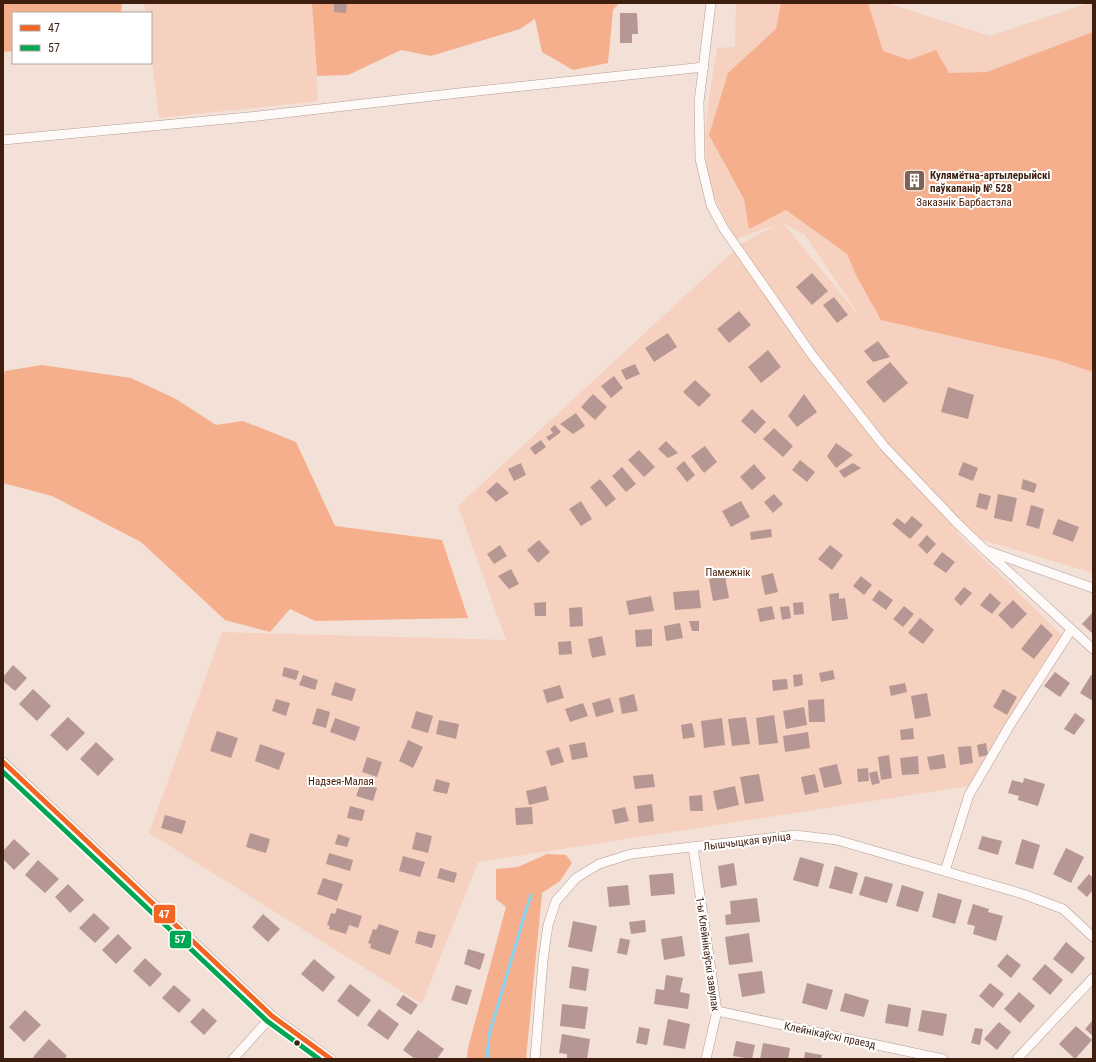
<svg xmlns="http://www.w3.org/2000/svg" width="1096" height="1062" viewBox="0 0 1096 1062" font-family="'Roboto Condensed',sans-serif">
<rect width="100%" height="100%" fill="#f3e0d7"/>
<g fill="#f6d1bf" fill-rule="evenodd">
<polygon points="144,3 312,3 318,101 159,118 151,51 151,13 146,13"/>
<path d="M736,3H887L990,36L1089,3H1093V573L956,532L1064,637L969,786L478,862L422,1004L149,833L222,632L506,640L458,506L741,244L778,224L736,239C728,225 720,211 714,196C697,148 710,96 717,48L735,47ZM783,223L805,235L857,312H856Z"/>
</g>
<g fill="#f5af8c">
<polygon points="3,3 122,3 121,13 13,13 13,51 3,52"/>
<polygon points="312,3 619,3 613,10 608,63 573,70 542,52 535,19 520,29 431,56 401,50 348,75 317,76"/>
<polygon points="781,3 868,3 883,51 909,60 936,50 949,73 987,72 1093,32 1093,372 1057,360 881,320 857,277 847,254 786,210 749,229 744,199 709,135 728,73 776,29"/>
<polygon points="42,365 131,378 176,399 216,425 243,421 296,442 335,526 442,540 468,618 315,621 290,609 270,632 225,620 141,542 52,496 3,483 3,375 5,371"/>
<polygon points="547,854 566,855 572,863 560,881 542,893 526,1059 467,1059 468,1048 506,907 496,899 496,869 518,867"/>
</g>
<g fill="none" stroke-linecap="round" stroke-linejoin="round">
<polyline stroke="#87d5f2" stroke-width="3" points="487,1059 489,1035 526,910 531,895"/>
</g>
<g fill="#b69793">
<polygon points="334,3 347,3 346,13 334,12"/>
<polygon points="620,13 637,13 638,34 632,34 632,43 620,43"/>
<polygon points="918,171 924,185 909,191 903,178"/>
<polygon points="812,273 828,291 812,305 796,287"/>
<polygon points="834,297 848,315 837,323 823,305"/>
<polygon points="739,311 751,325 729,343 717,329"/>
<polygon points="668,333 677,347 654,362 645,348"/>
<polygon points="878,341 890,357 873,362 864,351"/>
<polygon points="768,350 781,367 761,383 748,367"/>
<polygon points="890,362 908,383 884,403 866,382"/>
<polygon points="635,364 640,374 626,380 621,370"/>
<polygon points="614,376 623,388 611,398 601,386"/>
<polygon points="695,380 711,395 699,407 683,392"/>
<polygon points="948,387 974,395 968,419 941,412"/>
<polygon points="593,394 607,407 595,420 581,407"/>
<polygon points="804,394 817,412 797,427 788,416"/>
<polygon points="752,409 766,422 755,434 741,421"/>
<polygon points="576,413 585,426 573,434 560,424"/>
<polygon points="555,425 561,432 549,441 546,437 553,433 550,429"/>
<polygon points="774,428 793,446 783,457 763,439"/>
<polygon points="541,440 546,447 535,455 530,448"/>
<polygon points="666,441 678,453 668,458 658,449"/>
<polygon points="836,443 853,455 836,468 827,456"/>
<polygon points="705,446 717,462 704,473 691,456"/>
<polygon points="639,450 655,467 644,477 628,460"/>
<polygon points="800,460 815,472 807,482 792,470"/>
<polygon points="684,461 695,475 687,482 676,468"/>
<polygon points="963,462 978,468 973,481 958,475"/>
<polygon points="521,463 526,475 514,481 508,469"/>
<polygon points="853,463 861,468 844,478 839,471"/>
<polygon points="754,464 766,478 752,490 740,477"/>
<polygon points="622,467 636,484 626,492 612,476"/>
<polygon points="600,479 616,499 606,507 590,487"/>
<polygon points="1023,479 1037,484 1034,493 1021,489"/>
<polygon points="497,482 509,493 496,502 486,492"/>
<polygon points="979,493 991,496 987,510 976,507"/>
<polygon points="774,494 783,504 773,513 764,502"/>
<polygon points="998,494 1017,498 1012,522 994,518"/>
<polygon points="581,501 592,519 581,526 569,509"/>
<polygon points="741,501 750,517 731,527 722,511"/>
<polygon points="1031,505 1044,509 1039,529 1026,525"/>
<polygon points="912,516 923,525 910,539 892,524 897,518 905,524"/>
<polygon points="1058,519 1079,527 1073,542 1052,534"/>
<polygon points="771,529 772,537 751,540 750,532"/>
<polygon points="927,535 936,544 927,554 918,545"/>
<polygon points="539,540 550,552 538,563 527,550"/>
<polygon points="500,545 507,556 494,564 487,554"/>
<polygon points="830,545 843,555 832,570 818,559"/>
<polygon points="942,552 955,562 946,573 933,564"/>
<polygon points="511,569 519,584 509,589 498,576"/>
<polygon points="773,573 778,592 765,595 761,576"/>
<polygon points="725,576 729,598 713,601 709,579"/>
<polygon points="861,576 872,585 864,595 853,586"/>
<polygon points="964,587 972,593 961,606 954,599"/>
<polygon points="699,590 701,608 675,610 673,592"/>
<polygon points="879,590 893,600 886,610 872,600"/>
<polygon points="839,593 839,599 845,598 848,619 832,621 829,594"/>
<polygon points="990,593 1001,603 992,614 980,605"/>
<polygon points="651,596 654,611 629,615 626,601"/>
<polygon points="1013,600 1027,614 1012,629 998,615"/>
<polygon points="546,602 546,616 535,616 534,603"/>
<polygon points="803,602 804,614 794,615 793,603"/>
<polygon points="772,606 775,619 760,622 757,609"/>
<polygon points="789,606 791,618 782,620 780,607"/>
<polygon points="904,606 914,614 903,627 893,619"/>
<polygon points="582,607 583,626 570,627 569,608"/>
<polygon points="1092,613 1093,614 1093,634 1082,624"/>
<polygon points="920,618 934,630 923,644 908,633"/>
<polygon points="689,621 699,621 699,631 692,631"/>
<polygon points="680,623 683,638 666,641 664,626"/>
<polygon points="1041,624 1053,635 1034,659 1021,649"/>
<polygon points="652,629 652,646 636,647 635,630"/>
<polygon points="602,636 606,655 592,658 588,639"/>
<polygon points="571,641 572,654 559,655 558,642"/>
<polygon points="13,665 27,678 15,691 3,681 3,677"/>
<polygon points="284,667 299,671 296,680 282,676"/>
<polygon points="833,670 835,679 821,682 819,673"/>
<polygon points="1055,672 1070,683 1060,697 1044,686"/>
<polygon points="802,674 803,685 794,687 793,675"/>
<polygon points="303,675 318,680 315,690 299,685"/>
<polygon points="1091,675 1093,676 1093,701 1080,693"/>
<polygon points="787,679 788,689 773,691 772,680"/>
<polygon points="335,682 356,689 352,701 331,695"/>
<polygon points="905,683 907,692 891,696 889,686"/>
<polygon points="560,685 564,698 547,703 543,690"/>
<polygon points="33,689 51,706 37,721 19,704"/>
<polygon points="1003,689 1017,697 1007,715 993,707"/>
<polygon points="927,693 931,716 915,719 911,696"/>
<polygon points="634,694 638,711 622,714 619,698"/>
<polygon points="610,698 614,712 596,717 592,703"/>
<polygon points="276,699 290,703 286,716 272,711"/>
<polygon points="824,699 825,722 809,722 808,700"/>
<polygon points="583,703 588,716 570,722 565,709"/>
<polygon points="804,707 807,725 786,729 783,711"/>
<polygon points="317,708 330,712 326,728 312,724"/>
<polygon points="416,711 433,716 428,733 411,728"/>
<polygon points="1075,713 1085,720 1074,735 1064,729"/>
<polygon points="774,715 778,743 759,745 756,718"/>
<polygon points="68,717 85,733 67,751 50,735"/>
<polygon points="746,717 750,744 732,746 728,719"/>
<polygon points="335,718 360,727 355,741 330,732"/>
<polygon points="722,718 725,745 704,748 701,721"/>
<polygon points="439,720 459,724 456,739 436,734"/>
<polygon points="692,723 695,737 683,739 681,725"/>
<polygon points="913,728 914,739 901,740 900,730"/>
<polygon points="217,731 238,738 231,758 210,751"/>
<polygon points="808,732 810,748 785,752 783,736"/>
<polygon points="408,740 423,747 413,768 399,761"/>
<polygon points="96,742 114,759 98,776 80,759"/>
<polygon points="585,742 588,757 572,760 569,745"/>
<polygon points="986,743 988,755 979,757 977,745"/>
<polygon points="260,744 285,753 279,770 255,761"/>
<polygon points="971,746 973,763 960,765 958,747"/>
<polygon points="559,747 564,762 551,766 546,751"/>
<polygon points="944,754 946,768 930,770 927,757"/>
<polygon points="889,755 892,778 881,780 878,757"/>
<polygon points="918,756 919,774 902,775 900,758"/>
<polygon points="367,757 382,762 377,777 362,772"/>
<polygon points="837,764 842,784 824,788 819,768"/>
<polygon points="868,768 869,781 858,782 857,769"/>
<polygon points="877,771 880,783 872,785 869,773"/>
<polygon points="653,774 655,787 635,789 633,776"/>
<polygon points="759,774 764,801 745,804 740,777"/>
<polygon points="815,774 819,792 805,795 801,777"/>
<polygon points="1024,778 1045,784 1038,806 1018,800 1019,796 1008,793 1012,780 1023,783"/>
<polygon points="436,779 450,783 447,794 433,791"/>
<polygon points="361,783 377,788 373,801 356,796"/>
<polygon points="546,786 549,800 529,805 526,791"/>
<polygon points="735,786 739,805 717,810 713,791"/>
<polygon points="702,795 703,811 690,811 689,796"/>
<polygon points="652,804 654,821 639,823 637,806"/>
<polygon points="350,806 365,810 362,821 347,818"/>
<polygon points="532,807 533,824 516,825 515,808"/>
<polygon points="625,807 629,821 615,824 612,810"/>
<polygon points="165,815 186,821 182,834 161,828"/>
<polygon points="416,832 432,836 428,853 412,849"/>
<polygon points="250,833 270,839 266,853 246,847"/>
<polygon points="338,834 350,838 347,847 335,844"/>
<polygon points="982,836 1002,841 998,855 978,849"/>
<polygon points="14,839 30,854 14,870 3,859 3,851"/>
<polygon points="1022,839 1040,845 1033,869 1015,864"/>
<polygon points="1066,848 1084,857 1071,883 1053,874"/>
<polygon points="329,853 353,860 350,871 326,864"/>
<polygon points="403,856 425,862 420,877 399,871"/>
<polygon points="800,857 824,864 818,887 793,880"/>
<polygon points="38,860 59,879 45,893 25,875"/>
<polygon points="734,863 737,885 721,888 718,866"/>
<polygon points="835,866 858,873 852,894 829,888"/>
<polygon points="440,868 457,873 454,883 437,878"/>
<polygon points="673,873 675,894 651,896 649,875"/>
<polygon points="1089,874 1093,878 1093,890 1087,897 1077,888"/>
<polygon points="865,876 893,884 887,903 859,895"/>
<polygon points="323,878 343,884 337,901 317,894"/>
<polygon points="68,884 84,900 70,913 55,897"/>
<polygon points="628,885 630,905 609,907 607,887"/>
<polygon points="902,885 924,892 918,912 896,906"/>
<polygon points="938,893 962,900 955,924 932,917"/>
<polygon points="757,898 760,922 726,925 725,915 731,914 730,901"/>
<polygon points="973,904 989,909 988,912 1003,916 996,941 973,934 975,926 967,924"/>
<polygon points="337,908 362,916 358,928 349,925 346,934 329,929 330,926 327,925 331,913 335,914"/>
<polygon points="94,913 110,928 95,943 79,928"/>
<polygon points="263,914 280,929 268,942 252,927"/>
<polygon points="645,920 646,932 631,934 629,922"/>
<polygon points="573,921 597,926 592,952 568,947"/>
<polygon points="379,924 399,931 390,955 370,948 371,944 368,943 373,929 376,930"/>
<polygon points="418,931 436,935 432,948 415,943"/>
<polygon points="749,933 753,962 729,965 725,937"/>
<polygon points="118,934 132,948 116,964 102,950"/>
<polygon points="682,936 685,956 664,960 661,939"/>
<polygon points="620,938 630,940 627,955 617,953"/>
<polygon points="1066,942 1085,958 1072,974 1053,959"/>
<polygon points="468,949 485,954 480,970 464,964"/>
<polygon points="1007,954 1021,965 1011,978 997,966"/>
<polygon points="145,958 162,974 150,987 133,971"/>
<polygon points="314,959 335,977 323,992 301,974"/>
<polygon points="1045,964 1063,980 1050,995 1032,979"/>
<polygon points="572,966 589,969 586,991 569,988"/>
<polygon points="762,971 765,993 742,997 738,974"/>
<polygon points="666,975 683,978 680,992 690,994 688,1009 654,1004 656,989 664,990"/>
<polygon points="807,983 833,990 827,1010 802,1003"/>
<polygon points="990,983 1004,994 993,1008 979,996"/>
<polygon points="350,984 371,1000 358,1017 337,1001"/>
<polygon points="174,985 191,1000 179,1013 162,998"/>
<polygon points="456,985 472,990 467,1005 451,1000"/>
<polygon points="1019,992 1035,1006 1020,1023 1004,1009"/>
<polygon points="845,993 869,1000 864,1017 840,1011"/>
<polygon points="403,995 418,1005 411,1015 396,1005"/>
<polygon points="562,1004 588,1007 585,1029 560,1026"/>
<polygon points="888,1004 911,1008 908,1027 885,1023"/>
<polygon points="203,1008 217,1021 204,1035 190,1022"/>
<polygon points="379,1009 399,1024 388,1040 367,1025"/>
<polygon points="25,1010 41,1025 24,1042 9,1027"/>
<polygon points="922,1010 947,1014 943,1036 918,1031"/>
<polygon points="668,1019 690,1024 685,1049 663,1045"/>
<polygon points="1092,1021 1093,1021 1093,1036 1085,1029"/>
<polygon points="999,1022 1011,1032 997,1050 984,1039"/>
<polygon points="1076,1026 1092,1040 1075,1059 1059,1044"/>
<polygon points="639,1027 650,1029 647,1045 636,1043"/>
<polygon points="975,1028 983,1029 980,1045 971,1043"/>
<polygon points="418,1030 444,1049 437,1059 415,1059 403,1050"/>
<polygon points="562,1034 590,1039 587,1059 567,1059 567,1054 559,1053"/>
<polygon points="49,1039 67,1056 64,1059 35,1059 33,1057"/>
<polygon points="736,1041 755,1045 752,1059 733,1056"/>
<polygon points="763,1043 790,1048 788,1059 760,1059"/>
<polygon points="805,1052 822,1055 821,1059 804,1059"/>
</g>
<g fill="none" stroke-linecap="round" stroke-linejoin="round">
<defs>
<g id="street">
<polyline points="711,3 699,102 700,159 711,205 724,229 812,355 884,446 956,522 985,550 1093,649"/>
<polyline points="3,140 258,116 459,93 704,67"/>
<polyline points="988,551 1093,588"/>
<polyline points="3,762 272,1016 331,1059"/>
<polyline points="693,847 717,1011 706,1059"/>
<polyline points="945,871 969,795 1010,725 1071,630"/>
<polyline points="717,1011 943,1059"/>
<polyline points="233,1059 272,1016"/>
<polyline points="535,1059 543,960 548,925 556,901 576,878 599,864 631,854 795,835 837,840 1023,894 1063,909 1093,937"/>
<polyline points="1017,1059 1093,978"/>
</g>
</defs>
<use href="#street" stroke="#b49d92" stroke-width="10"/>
<use href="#street" stroke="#fdfaf9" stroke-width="9"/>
<defs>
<polyline id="bus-1" points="3,762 272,1016 331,1059"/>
<polyline id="bus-2" points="3,772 267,1021 319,1059"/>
</defs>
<use href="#bus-1" stroke="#fff" stroke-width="8"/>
<use href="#bus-2" stroke="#fff" stroke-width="8"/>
<use href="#bus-1" stroke="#f26522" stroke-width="5"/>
<use href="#bus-2" stroke="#00a651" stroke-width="5"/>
</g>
<defs>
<symbol id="building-square" viewBox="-11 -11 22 22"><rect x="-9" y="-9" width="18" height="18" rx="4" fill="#7d6355" stroke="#fff"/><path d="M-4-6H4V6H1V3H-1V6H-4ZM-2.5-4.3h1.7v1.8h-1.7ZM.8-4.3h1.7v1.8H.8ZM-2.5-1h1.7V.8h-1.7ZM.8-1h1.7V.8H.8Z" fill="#fff"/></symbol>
</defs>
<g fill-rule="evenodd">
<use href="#building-square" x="902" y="168" width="25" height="25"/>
</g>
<circle fill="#3e1f0f" stroke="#fff" stroke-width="1.5" cx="297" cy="1043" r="3.5"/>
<g text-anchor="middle" stroke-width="4" stroke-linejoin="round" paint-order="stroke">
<g font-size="11" font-weight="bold" fill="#3e1f0f" stroke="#fff" text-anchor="start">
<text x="930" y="179">Кулямётна-артылерыйскі<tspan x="930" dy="13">паўкапанір № 528</tspan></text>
</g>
<g font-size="11" fill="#4c2109" stroke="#fff">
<text x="964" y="206">Заказнік Барбастэла</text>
<text x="728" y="576">Памежнік</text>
<text x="341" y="785">Надзея-Малая</text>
</g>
<g font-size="11" fill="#3e1f0f" stroke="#fff">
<text transform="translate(747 841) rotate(-7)" y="4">Лышчыцкая вуліца</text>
<text transform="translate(708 954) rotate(82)" y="4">1-ы Клейнікаўскі завулак</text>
<text transform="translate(830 1035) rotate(12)" y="4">Клейнікаўскі праезд</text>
</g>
</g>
<g stroke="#fff" stroke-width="1.5">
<rect x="153" y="904" width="23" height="20" rx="4" fill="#f26522"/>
<rect x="169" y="930" width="23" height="19" rx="4" fill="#00a651"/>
</g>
<g font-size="11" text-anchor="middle" font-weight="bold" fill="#fff">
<text x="164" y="918">47</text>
<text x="180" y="943">57</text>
</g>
<rect width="1096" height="1062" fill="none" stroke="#3e1f0f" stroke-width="8"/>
<rect x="12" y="12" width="140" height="52" fill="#ffffff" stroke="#b2a59f"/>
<rect x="20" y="25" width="20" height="6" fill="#f26522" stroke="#b2a59f"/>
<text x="48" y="32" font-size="12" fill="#3e1f0f">47</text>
<rect x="20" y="45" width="20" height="6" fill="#00a651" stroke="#b2a59f"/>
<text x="48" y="52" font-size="12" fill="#3e1f0f">57</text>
</svg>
